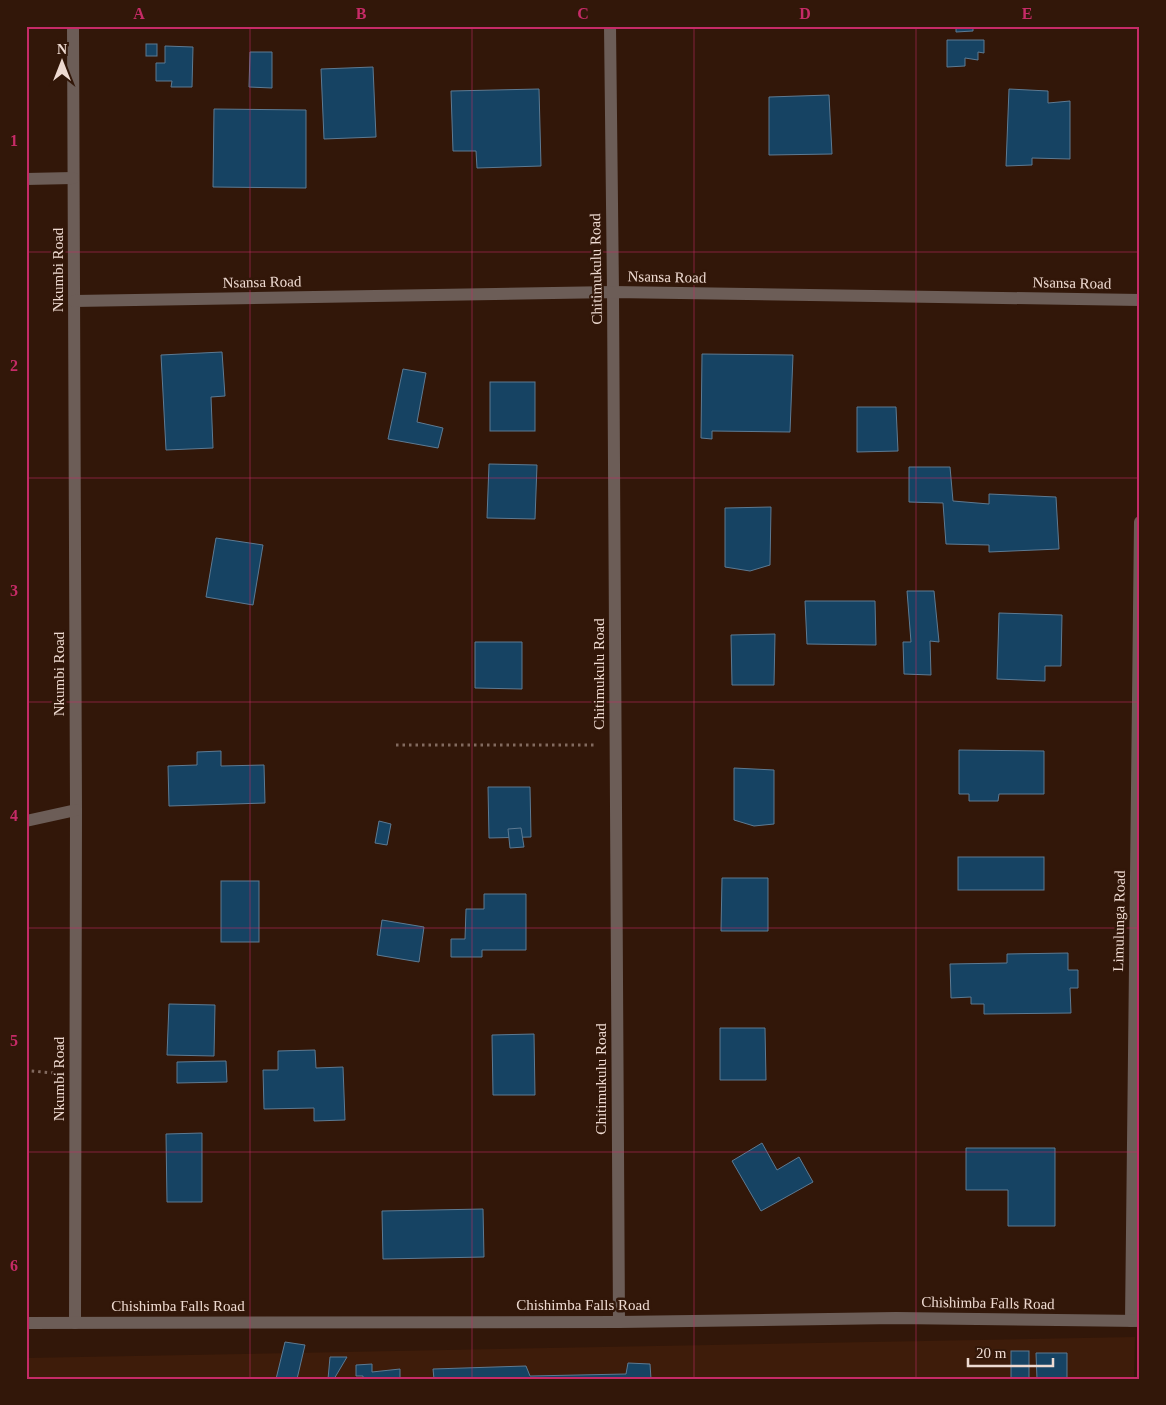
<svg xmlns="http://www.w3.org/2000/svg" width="1166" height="1405" viewBox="0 0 1166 1405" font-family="'Times New Roman',serif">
<rect width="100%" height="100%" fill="#321709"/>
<polygon fill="#3e1c0a" points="1135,1337 1134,1379 26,1379 26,1358"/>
<g fill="#164363" stroke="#5d7a92">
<polygon points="956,26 973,26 973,31 956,32"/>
<polygon points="947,40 984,40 984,53 978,52 978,60 965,58 965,66 947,67"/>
<rect x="146" y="44" width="11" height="12"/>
<polygon points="165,46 193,47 192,87 171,87 172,81 156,81 156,63 165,63"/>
<polygon points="250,52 272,52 272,88 249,87"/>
<polygon points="373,67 376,137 324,139 321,69"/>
<polygon points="539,89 541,166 477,168 476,151 453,151 451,91"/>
<polygon points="1009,89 1048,91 1048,103 1070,101 1070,159 1032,158 1032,165 1006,166"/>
<polygon points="829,95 832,154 769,155 769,97"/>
<polygon points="214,109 306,110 306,188 213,187"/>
<polygon points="222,352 225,396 211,397 213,448 166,450 161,355"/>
<polygon points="702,354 793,355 790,432 712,431 712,439 701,438"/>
<polygon points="403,369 426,373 417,422 443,428 438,448 388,439"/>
<rect x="490" y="382" width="45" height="49"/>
<polygon points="857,407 896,407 898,451 857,452"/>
<polygon points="489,464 537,465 535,519 487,518"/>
<polygon points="909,467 950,467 953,501 989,504 989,494 1056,497 1059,549 989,552 989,545 946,544 943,503 909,502"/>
<polygon points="771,507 770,565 750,571 725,567 725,508"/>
<polygon points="216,538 263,545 253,605 206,597"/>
<polygon points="907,591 934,591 939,642 930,641 931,675 904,674 903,642 911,642"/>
<polygon points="805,601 875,601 876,645 807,644"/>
<polygon points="999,613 1062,615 1061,666 1045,666 1045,681 997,679"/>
<polygon points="775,634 774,685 732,685 731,635"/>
<polygon points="475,642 522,642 522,689 475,688"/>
<polygon points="959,750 1044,751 1044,794 999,794 998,801 969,801 969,794 959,794"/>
<polygon points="221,751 221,766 264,765 265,803 169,806 168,766 197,765 197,752"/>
<polygon points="734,768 774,770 774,824 754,826 734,820"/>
<polygon points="488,787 530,787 531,837 489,838"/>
<polygon points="379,821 391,824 387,845 375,843"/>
<polygon points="521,828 524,847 510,848 508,829"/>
<rect x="958" y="857" width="86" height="33"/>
<polygon points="722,878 768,878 768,931 721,931"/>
<rect x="221" y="881" width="38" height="61"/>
<polygon points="484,894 526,894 526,950 482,950 482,957 451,957 451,939 465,939 466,909 484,909"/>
<polygon points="382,920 424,927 419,962 377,955"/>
<polygon points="1068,953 1068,970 1078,970 1078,988 1070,988 1071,1013 984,1014 984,1004 971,1004 971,997 951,998 950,964 1007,963 1007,954"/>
<polygon points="169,1004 215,1005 214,1056 167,1055"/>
<polygon points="720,1028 765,1028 766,1080 720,1080"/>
<polygon points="534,1034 535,1095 493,1095 492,1035"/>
<polygon points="315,1050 316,1068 343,1067 345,1120 314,1121 314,1108 264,1109 263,1070 278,1070 278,1051"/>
<polygon points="226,1061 227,1082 177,1083 177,1062"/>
<polygon points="202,1133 202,1202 167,1202 166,1134"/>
<polygon points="762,1143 777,1170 799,1157 813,1182 761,1211 732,1161"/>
<polygon points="966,1148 1055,1148 1055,1226 1008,1226 1008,1190 966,1190"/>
<polygon points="483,1209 484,1257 383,1259 382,1211"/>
<polygon points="285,1342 305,1345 297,1379 276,1379"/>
<rect x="1011" y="1351" width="18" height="28"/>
<polygon points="1036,1353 1067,1353 1067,1378 1037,1379"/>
<polygon points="330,1357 347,1357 334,1379 328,1379"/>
<polygon points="628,1363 650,1364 651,1379 434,1379 433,1369 526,1366 530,1376 626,1374"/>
<polygon points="372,1364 372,1372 400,1369 400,1379 363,1379 363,1376 356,1376 356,1365"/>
</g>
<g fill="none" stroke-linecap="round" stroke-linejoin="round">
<g stroke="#826a5f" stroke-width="3" stroke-dasharray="2.5 4" stroke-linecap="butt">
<polyline points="396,745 595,745"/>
<polyline points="26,1074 31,1071 54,1073"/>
</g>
<g stroke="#6c5d57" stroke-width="12">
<polyline points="73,26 76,810 75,1323"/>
<polyline points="610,26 613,292 619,1322"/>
<polyline points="26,179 73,178"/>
<polyline points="74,301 613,292 1140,300"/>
<polyline points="26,821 76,810"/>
<polyline points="1131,1321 1140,522"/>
<polyline points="26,1323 619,1322 896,1318 1140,1321"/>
</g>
</g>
<path fill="none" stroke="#c62b67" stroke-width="1" stroke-opacity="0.55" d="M250,26V1379M472,26V1379M694,26V1379M916,26V1379M26,252H1140M26,478H1140M26,702H1140M26,928H1140M26,1152H1140"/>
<g text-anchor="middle" stroke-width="5" stroke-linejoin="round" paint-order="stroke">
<g font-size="15" fill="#eedad1" stroke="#321709">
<text transform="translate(596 269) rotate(-91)" y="5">Chitimukulu Road</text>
<text transform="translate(58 270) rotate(-90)" y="5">Nkumbi Road</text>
<text transform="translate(667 277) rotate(1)" y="5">Nsansa Road</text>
<text transform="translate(262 282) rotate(-1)" y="5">Nsansa Road</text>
<text transform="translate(1072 283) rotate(1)" y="5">Nsansa Road</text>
<text transform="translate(59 674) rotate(-90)" y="5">Nkumbi Road</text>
<text transform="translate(599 674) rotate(-90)" y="5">Chitimukulu Road</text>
<text transform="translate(1119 921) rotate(-89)" y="5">Limulunga Road</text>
<text transform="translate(59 1079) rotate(-90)" y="5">Nkumbi Road</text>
<text transform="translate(601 1079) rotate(-90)" y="5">Chitimukulu Road</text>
<text transform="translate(988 1303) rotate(1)" y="5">Chishimba Falls Road</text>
<text x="583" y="1310">Chishimba Falls Road</text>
<text x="178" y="1311">Chishimba Falls Road</text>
</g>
</g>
<rect width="1166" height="1405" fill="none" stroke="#321709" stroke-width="55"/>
<g transform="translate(62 62)" stroke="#321709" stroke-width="4" paint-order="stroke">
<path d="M0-4L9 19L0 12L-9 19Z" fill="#eedad1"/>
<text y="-8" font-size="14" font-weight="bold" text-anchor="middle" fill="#eedad1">N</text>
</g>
<path d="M968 1358v8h85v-8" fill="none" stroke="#eedad1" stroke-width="2.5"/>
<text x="976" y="1358" font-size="15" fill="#eedad1" stroke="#321709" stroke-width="4" paint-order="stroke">20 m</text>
<rect x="28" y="28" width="1110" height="1350" fill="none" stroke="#c62b67" stroke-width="2"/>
<g font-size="16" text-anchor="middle" font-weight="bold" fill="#c62b67">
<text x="139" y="19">A</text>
<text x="361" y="19">B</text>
<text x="583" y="19">C</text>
<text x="805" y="19">D</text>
<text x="1027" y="19">E</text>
<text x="14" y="146">1</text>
<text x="14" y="371">2</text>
<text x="14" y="596">3</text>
<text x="14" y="821">4</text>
<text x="14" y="1046">5</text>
<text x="14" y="1271">6</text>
</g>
</svg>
